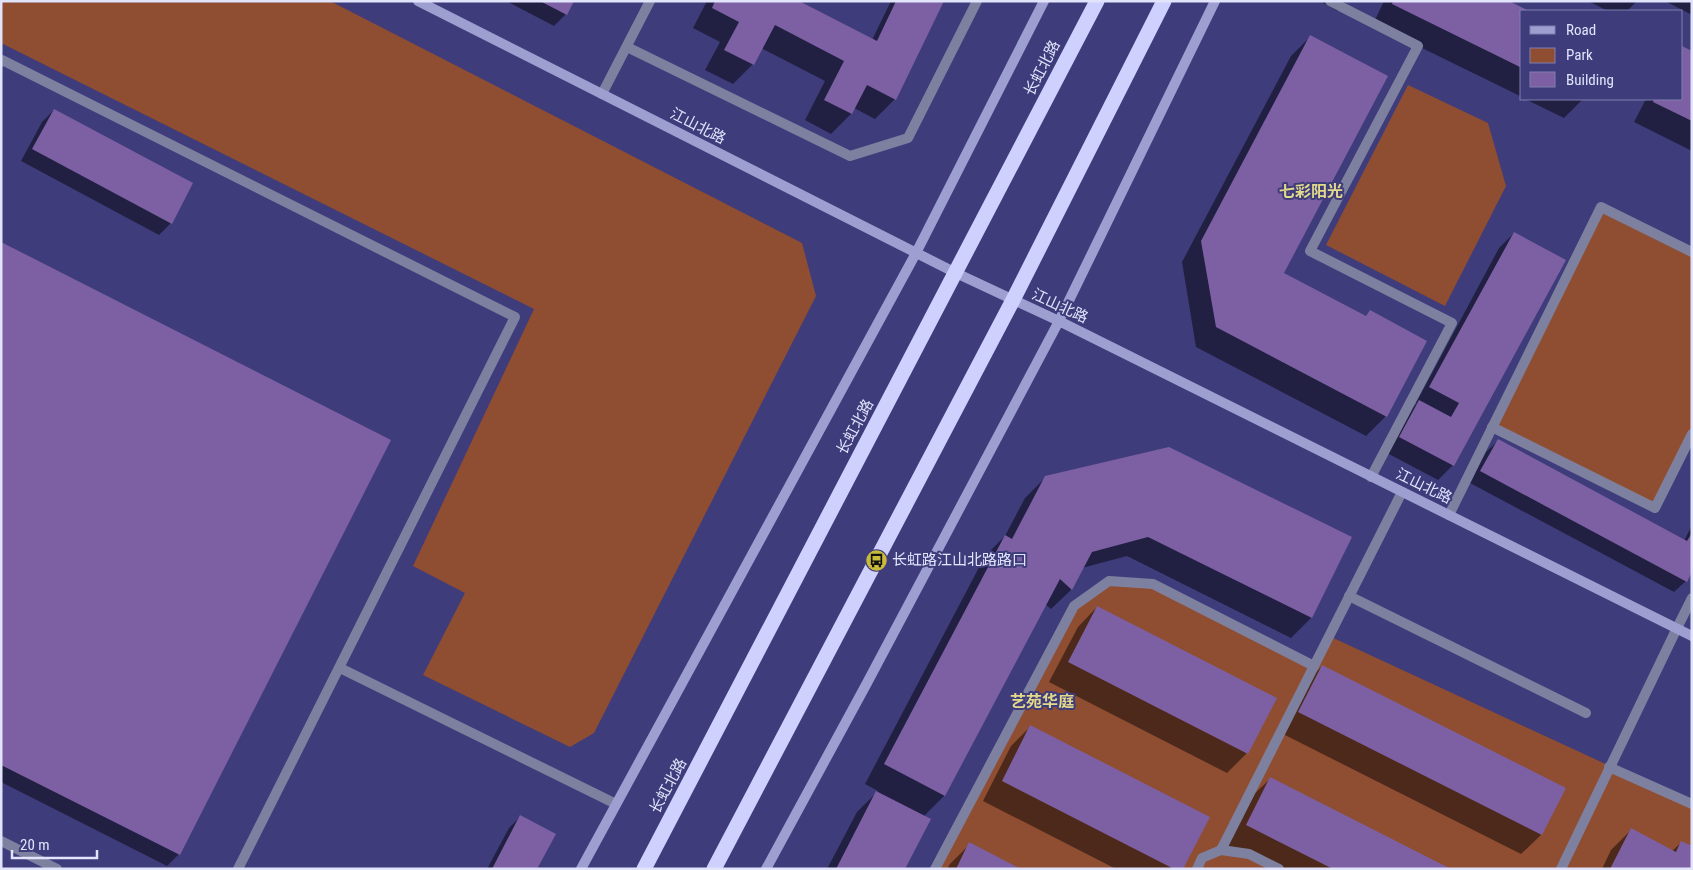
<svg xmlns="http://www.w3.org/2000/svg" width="1693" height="870" viewBox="0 0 1693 870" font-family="'Roboto Condensed','Noto Sans SC',sans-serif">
<rect width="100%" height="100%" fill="#3f3c7c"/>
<g fill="#8f4d31">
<polygon points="1,1 330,1 802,243 816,296 594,733 570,747 423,675 465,593 413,566 534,309 1,43"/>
<polygon points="1408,85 1488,123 1506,186 1445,306 1326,245"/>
<polygon points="1601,207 1692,252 1692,434 1655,508 1492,427"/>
<polygon points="1109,581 1153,584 1314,666 1329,636 1692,804 1692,869 935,869 1074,606"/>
</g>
<g fill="#0007">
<polygon points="506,1 572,1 566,14 554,26"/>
<polygon points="707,1 796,1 872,40 891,1 943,1 895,99 875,119 854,108 851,114 831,134 805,120 825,81 761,48 753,64 733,84 705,70 720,42 693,28"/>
<polygon points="1320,1 1347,1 1337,11"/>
<polygon points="1384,1 1506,1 1526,11 1522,11 1522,97 1373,24"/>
<polygon points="1588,1 1637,1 1627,11 1608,11"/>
<polygon points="1665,1 1692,1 1692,15"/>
<polygon points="1311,36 1282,274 1365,317 1370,312 1425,341 1386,416 1366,436 1196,347 1182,262 1291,56"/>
<polygon points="1682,47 1692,52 1692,151 1634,122 1646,99 1682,99"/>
<polygon points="1525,99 1583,99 1564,118"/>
<polygon points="54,110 171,223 159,235 21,161 42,122"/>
<polygon points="1514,233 1564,261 1453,465 1438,480 1385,452 1405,416 1417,403 1416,403 1499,248"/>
<polygon points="1,244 179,854 167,866 1,782"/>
<polygon points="1498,441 1684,541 1692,525 1692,570 1686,581 1674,592 1470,483 1486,452"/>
<polygon points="1045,478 1350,538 1311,618 1291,638 1127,556 1082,568 1071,590 1051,609 1045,604 944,796 923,817 904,869 827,869 857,812 878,791 865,784 985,556 1005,536 1025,498"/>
<polygon points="1097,607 1247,753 1227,773 1049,682 1078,627"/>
<polygon points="1322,666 1564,788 1541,835 1521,854 1279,732 1303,686"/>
<polygon points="1031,726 1182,869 1116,869 983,801 1011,746"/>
<polygon points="1270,779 1448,869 1274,869 1227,845 1250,798"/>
<polygon points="520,817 536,869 487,869 509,828"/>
<polygon points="1631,830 1672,851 1682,842 1692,869 1602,869 1611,850"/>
<polygon points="970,844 1019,869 947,869 950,864"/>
</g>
<g fill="#7d60a3">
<polygon points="540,1 574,1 567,15"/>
<polygon points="715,1 799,1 877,41 896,1 944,1 896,100 867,85 852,114 824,100 844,61 775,25 754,65 724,50 739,22 712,8"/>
<polygon points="1393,1 1509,1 1529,11 1522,11 1522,68 1392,4"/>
<polygon points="1310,35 1388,76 1284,273 1366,316 1370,310 1427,341 1387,417 1216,327 1201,241"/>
<polygon points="1682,46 1692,51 1692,121 1653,102 1654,99 1682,99"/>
<polygon points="54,109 193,183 172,224 32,149"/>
<polygon points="1514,232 1566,260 1454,466 1399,437 1419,400 1451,417 1459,403 1429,387"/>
<polygon points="1,242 391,440 180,855 1,765"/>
<polygon points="1498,439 1687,541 1692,533 1692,572 1687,582 1480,471"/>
<polygon points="1169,447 1352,537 1312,618 1148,537 1092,552 1072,590 1060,579 945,796 884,764 1005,535 1012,539 1045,476"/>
<polygon points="1097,606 1277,698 1248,754 1068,662"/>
<polygon points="1322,665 1566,788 1542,835 1298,712"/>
<polygon points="1030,725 1210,817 1183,869 1174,869 1002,781"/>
<polygon points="1270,777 1451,869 1333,869 1246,825"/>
<polygon points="876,791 931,819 905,869 836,869"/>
<polygon points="520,815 556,834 537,869 492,869"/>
<polygon points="1631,828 1676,852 1681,841 1692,846 1692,869 1610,869"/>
<polygon points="969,842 1021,869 956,869"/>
</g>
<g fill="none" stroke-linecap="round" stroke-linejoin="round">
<g stroke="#7e809f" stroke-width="10">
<polyline points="1330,1 1418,46 1310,251 1452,323 1371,477"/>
<polyline points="627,47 850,156 908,138 977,1"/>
<polyline points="1,62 2,60 515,317 238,869"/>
<polyline points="602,94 650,1"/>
<polyline points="1492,427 1655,508 1692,434"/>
<polyline points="1449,515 1601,207 1692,252"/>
<polyline points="1349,596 1586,713"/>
<polyline points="340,668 616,804"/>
<polyline points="1609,767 1692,804"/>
<polyline points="1,841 57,869"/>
<polyline points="1221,850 1402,492"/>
<polyline points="935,869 1074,606 1109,581 1153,584 1314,666"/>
<polyline points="1197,869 1202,858 1221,850 1249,854 1279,869"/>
<polyline points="1561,869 1677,628"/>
</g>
<polyline stroke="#7e809f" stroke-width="10" points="1677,628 1692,598"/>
<g stroke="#9d9fd1" stroke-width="10">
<polyline points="418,1 956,273 1059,321 1692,636"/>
<polyline points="581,869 916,253 1044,1"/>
<polyline points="766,869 867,683 1059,321 1215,1"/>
</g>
<g stroke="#ced0fe" stroke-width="15">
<polyline points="644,869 1097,1"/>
<polyline points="714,869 1013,300 1164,1"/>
</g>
</g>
<defs>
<symbol id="bus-disc" viewBox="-11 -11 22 22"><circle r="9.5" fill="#c9bb3a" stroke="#3f3c7c"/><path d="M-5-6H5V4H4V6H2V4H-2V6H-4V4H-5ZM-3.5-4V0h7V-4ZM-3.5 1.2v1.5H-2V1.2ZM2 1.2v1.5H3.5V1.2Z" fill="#111"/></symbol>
</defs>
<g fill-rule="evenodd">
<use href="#bus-disc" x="864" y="548" width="25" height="25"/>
</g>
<g text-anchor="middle" stroke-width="4" stroke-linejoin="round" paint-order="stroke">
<g font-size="15" fill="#e2e4fb" stroke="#3f3c7c">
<text transform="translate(1042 68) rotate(-63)" y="5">长虹北路</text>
<text transform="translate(698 126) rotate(27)" y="5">江山北路</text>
<text transform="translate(1060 306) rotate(25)" y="5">江山北路</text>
<text transform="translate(855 427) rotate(-62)" y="5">长虹北路</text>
<text transform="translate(1424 486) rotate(26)" y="5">江山北路</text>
<text transform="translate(668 786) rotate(-62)" y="5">长虹北路</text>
</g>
<g font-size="15" fill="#e2e4fb" stroke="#3f3c7c" text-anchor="start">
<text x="892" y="565">长虹路江山北路路口</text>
</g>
<g font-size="16" font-weight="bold" fill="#e2d98a" stroke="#3f3c7c">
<text x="1311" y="197">七彩阳光</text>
<text x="1042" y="707">艺苑华庭</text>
</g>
</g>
<rect width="1693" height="870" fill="none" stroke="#e2e4fb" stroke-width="5"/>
<rect x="1520" y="10" width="162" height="90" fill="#3f3c7c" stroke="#807faf"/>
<rect x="1530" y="26" width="25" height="8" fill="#9d9fd1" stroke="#807faf"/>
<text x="1566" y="35" font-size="15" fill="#e2e4fb">Road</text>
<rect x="1530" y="48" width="25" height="15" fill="#8f4d31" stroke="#807faf"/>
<text x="1566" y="60" font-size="15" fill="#e2e4fb">Park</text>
<rect x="1530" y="72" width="25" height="15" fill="#7d60a3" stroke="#807faf"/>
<text x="1566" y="85" font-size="15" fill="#e2e4fb">Building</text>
<path d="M12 850v8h85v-8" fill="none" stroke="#e2e4fb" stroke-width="2.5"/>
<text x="20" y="850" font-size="15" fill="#e2e4fb" stroke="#3f3c7c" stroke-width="4" paint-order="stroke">20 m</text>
</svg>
